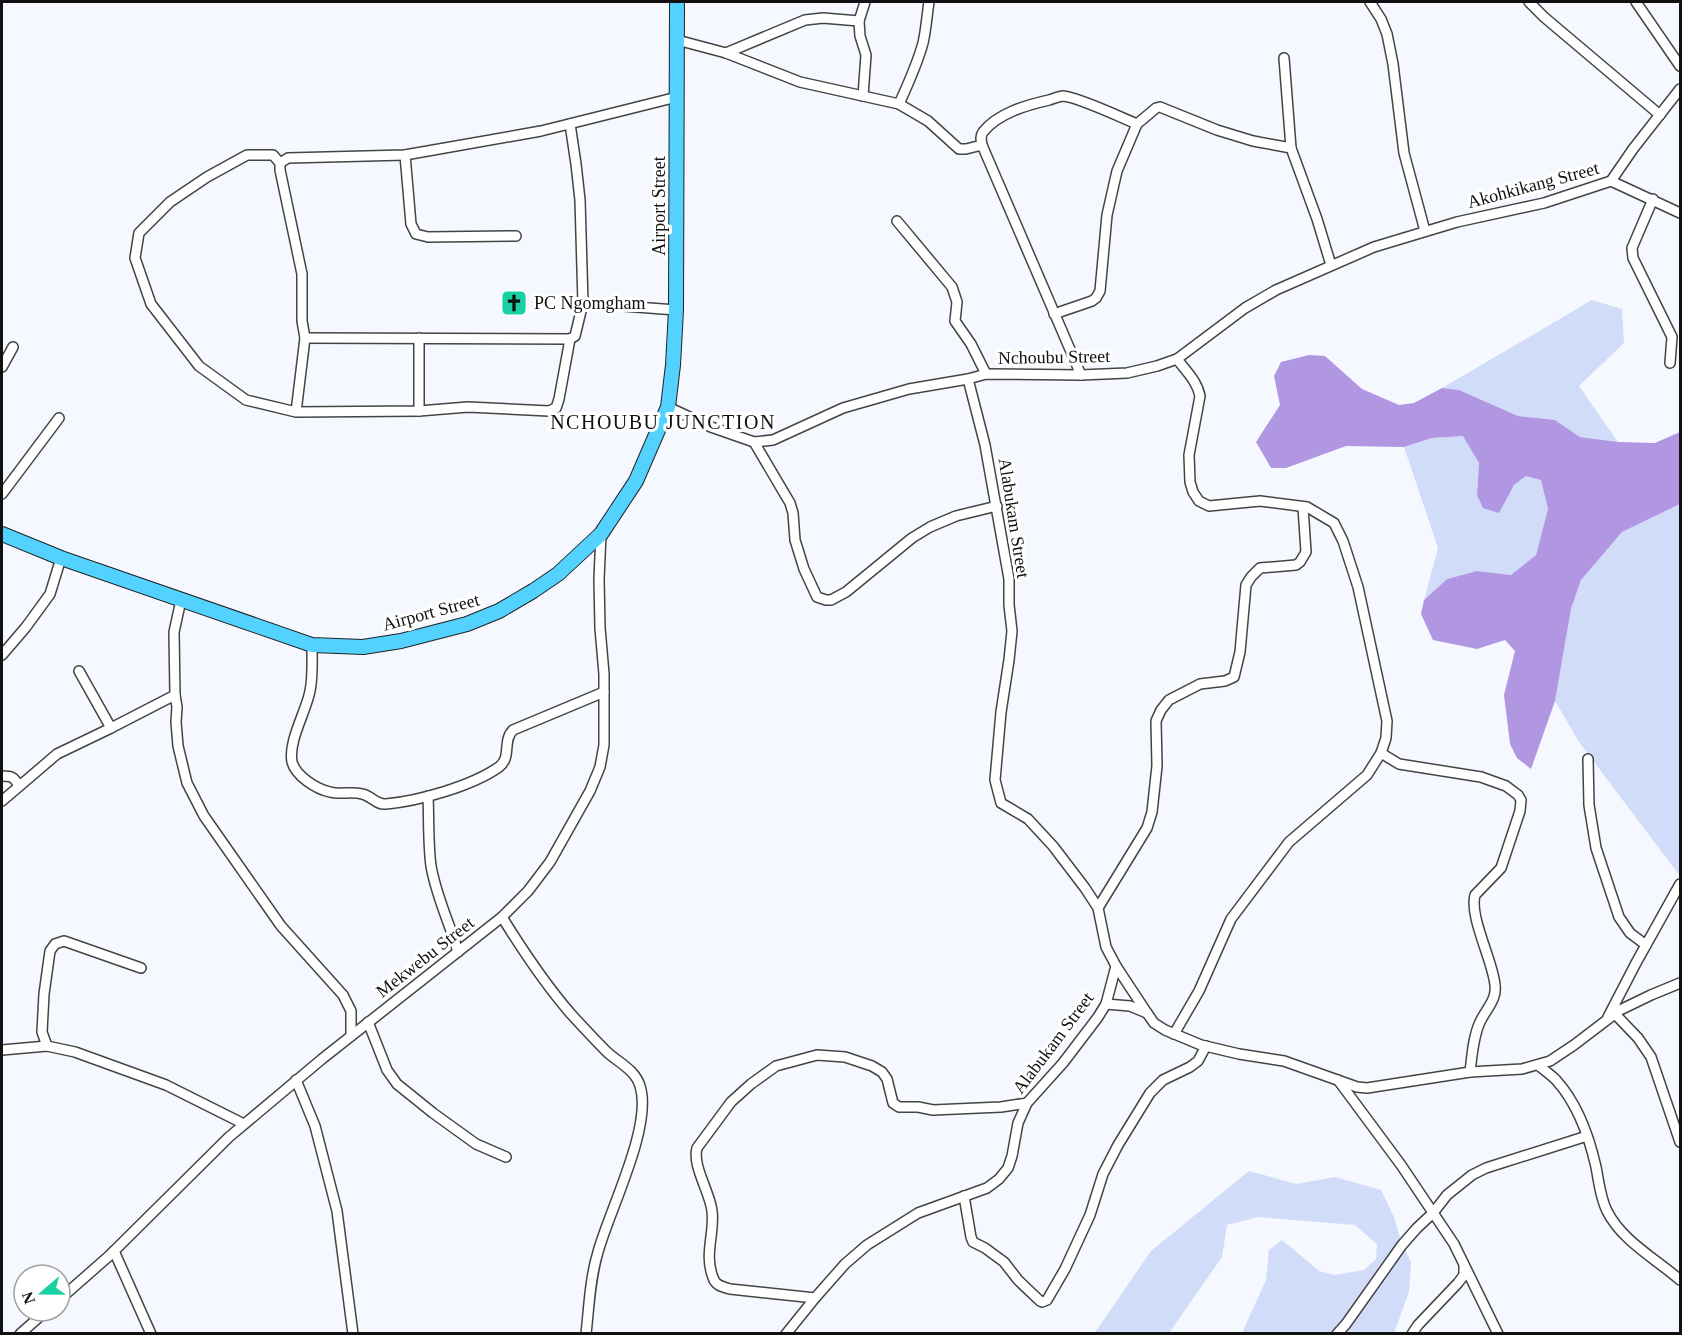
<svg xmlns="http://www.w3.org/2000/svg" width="1682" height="1335" viewBox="0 0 1682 1335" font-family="'Times New Roman',serif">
<rect width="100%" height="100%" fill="#f5f9ff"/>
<g fill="#d1dcf9">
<polygon points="1592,300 1622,309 1624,343 1579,386 1618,442 1580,437 1555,420 1518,416 1459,390 1442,388"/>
<polygon points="1464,436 1479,463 1477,495 1498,513 1514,485 1526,476 1541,479 1548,509 1536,555 1511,575 1477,571 1447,579 1424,600 1438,548 1404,447 1432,438"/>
<polygon points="1680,504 1680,876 1579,742 1555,701 1571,609 1581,580 1622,532"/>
<polygon points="1249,1171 1296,1184 1335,1177 1381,1190 1394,1217 1402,1244 1411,1262 1409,1292 1394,1333 1242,1333 1266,1280 1269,1250 1282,1240 1319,1271 1334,1275 1364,1270 1376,1259 1377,1244 1355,1225 1258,1217 1227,1225 1222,1257 1169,1333 1094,1334 1151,1251"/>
</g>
<polygon fill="#b196e1" points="1309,355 1325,356 1362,389 1399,405 1414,403 1442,388 1459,390 1518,416 1555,420 1580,437 1618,442 1655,443 1680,432 1680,504 1622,532 1581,580 1571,609 1555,701 1531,769 1517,758 1510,744 1504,695 1515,651 1505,640 1477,649 1433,640 1421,614 1424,600 1447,579 1477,571 1511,575 1536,555 1548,509 1541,480 1526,476 1514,485 1499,513 1483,508 1477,495 1479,463 1463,436 1432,438 1404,447 1346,446 1286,468 1271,468 1256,442 1280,405 1274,376 1281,362"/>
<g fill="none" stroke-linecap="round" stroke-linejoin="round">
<defs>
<g id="minor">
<polyline points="1370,2 1381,19 1387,34 1393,64 1404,153 1425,231"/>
<polyline points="1529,2 1544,17 1660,115"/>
<polyline points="1636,2 1680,66"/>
<polyline points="677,40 726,53 800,82 899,104 928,121 959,149 966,149 982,145"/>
<polyline points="726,53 805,20 823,18 859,21"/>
<polyline points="1284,58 1291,148"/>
<polyline points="863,96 866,55 860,36 859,21 865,2"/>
<path d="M899,104C908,84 917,65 923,43C926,30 927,15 929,2"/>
<polyline points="570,124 576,164 580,200 583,303"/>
<polyline points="405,155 411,224 416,234 428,237 516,236"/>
<polyline points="280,163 288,158 405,155 541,131 677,97"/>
<polyline points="1611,181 1633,149 1680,89"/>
<polyline points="1653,199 1632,248 1633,258 1672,337 1670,363"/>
<polyline points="897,221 952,287 957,302 955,321 971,344 986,374"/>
<polyline points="1054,314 1092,301 1096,298 1100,291 1107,215 1117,171 1137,124 1156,108 1160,107 1217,130 1253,141 1291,148 1317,219 1331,265"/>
<polyline points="305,338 570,339 575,336 583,303 676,310"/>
<polyline points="2,367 13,347"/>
<path d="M1081,375L982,145C981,140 980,136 983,132C998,113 1027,105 1049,100C1053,99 1059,96 1063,96C1078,97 1120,117 1137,124"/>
<polyline points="668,407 711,427 754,442 773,440 843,408 909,389 968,379 986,374 1081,375 1127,373 1157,366 1177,359 1245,308 1276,290 1374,247 1457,222 1544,203 1611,181 1680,213"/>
<polyline points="419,411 419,338"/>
<polyline points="296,412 305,338 302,321 302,274 280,170 280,163 273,155 247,155 207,177 170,202 139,233 135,258 151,304 199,366 246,400 296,412 419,411 468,407 549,411 556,408 559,399 570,339"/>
<polyline points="754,442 790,503 793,513 795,540 804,569 817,597 826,600 831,600 846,592 912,538 930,527 956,516 997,506"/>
<polyline points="2,494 59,418"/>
<polyline points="181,600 174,632 175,695 177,707 176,722 178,746 187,783 204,816 281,926 343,995 351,1011 351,1036"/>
<path d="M312,645C312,660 313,677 310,691C306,712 288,741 292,762C296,776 316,789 330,792C340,795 352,791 362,794C372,796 376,805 386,804C419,801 472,786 499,767C512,757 502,741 513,730L604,692"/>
<polyline points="2,655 26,627 50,594 61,558"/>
<polyline points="79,671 111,728"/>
<path d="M1381,753L1399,764L1481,777L1506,786L1518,795L1521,800L1520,811L1501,868L1475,895C1469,917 1493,961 1495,985C1497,1000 1486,1009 1480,1022C1473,1037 1472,1056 1470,1072"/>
<polyline points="1588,759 1589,805 1596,848 1619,917 1630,933 1646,945"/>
<path d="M2,776C12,776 14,777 19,786"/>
<path d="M428,796C429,819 428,844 431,866C436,896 450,924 458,952"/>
<polyline points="2,801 57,754 111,728 175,695"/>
<polyline points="1098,908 1147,828 1152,812 1157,766 1156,721 1161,710 1169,700 1200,684 1225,681 1234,677 1240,652 1246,585 1251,577 1260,568 1296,565 1300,562 1306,552 1303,507"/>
<path d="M502,917C523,951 545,984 571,1014C582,1026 594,1039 606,1051C617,1062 635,1069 640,1086C653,1126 609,1211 598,1252C590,1278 589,1307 586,1334"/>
<polyline points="1116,966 1147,1013 1154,1023 1165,1030 1201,1045 1239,1054 1284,1061 1357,1087 1367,1088 1470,1072 1522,1069 1550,1061 1574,1045 1620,1010 1651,995 1680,983"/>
<polyline points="1106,1004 1130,1006 1147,1013"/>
<polyline points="1615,1014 1638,1038 1651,1057 1680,1142"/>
<polyline points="1608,1017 1636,963 1680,884"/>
<polyline points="368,1022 387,1070 397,1084 433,1113 476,1144 506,1157"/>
<path d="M1174,1034L1199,991L1231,919L1289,842L1367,775L1381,753L1386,738L1387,721L1358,587L1343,541L1334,523L1307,507L1260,501L1209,506L1199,501L1193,492L1190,482L1189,455L1200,396C1197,381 1186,371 1177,359"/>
<polyline points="47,1046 42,1032 44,994 50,951 55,944 64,941 141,968"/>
<polyline points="2,1050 47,1046 75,1052 166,1085 244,1124"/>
<path d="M1538,1065C1544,1070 1550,1074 1556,1080C1577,1103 1589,1136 1596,1167C1599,1182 1600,1197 1607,1211C1622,1241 1656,1259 1680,1280"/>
<polyline points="296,1080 315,1126 337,1211 353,1334"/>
<polyline points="1338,1080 1401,1165 1454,1244 1498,1334"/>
<polyline points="964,1196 971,1237 973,1242 985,1248 1004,1262 1018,1280 1040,1301 1042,1302 1047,1300 1065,1269 1090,1215 1103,1174 1118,1145 1150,1093 1163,1080 1190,1067 1198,1061 1206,1046"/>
<polyline points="114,1251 151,1334"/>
<path d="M815,1298L730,1289C723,1287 717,1286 714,1280C703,1255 715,1234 712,1211C710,1192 692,1166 697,1148L731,1102L751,1084L776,1066L817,1055L845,1057L872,1066L882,1072L887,1079L893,1103L899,1107H918L933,1110L1001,1107L1027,1103"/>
<polyline points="60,1299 109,1256 229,1137 322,1059 502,917 528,891 550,862 590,791 600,767 604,745 604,674 600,628 599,579 601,534"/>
<polyline points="20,1334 46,1311"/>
<polyline points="786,1334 815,1298 845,1264 867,1245 918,1213 987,1188 999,1179 1008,1168 1012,1156 1018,1123 1027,1103 1063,1063 1098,1017 1106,1004 1116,966 1106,947 1098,908 1085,888 1053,846 1028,819 1001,803 995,780 1001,712 1009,660 1012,631 1009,605 1009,579 985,445 968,379"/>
<polyline points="1337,1334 1346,1324 1402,1245 1417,1228 1433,1213 1447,1195 1472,1175 1486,1168 1587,1136"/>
<polyline points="1412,1334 1418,1325 1458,1283 1464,1275 1464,1267"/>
</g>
<polyline id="highway" points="2,534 61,558 312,645 363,647 401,641 467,624 499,611 533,591 558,574 601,534 636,481 668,407 673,365 676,310 677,2"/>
</defs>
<use href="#minor" stroke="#444" stroke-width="12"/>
<use href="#highway" stroke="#222" stroke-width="16"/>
<use href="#minor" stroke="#fff" stroke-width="9"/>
<use href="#highway" stroke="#53d2ff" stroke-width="14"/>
</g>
<defs>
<symbol id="church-square" viewBox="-11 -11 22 22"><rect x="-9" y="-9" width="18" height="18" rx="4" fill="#19d1a4" stroke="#fff"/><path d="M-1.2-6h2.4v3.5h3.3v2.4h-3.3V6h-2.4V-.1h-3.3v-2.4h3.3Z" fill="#111"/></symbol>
</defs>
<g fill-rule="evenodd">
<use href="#church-square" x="499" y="288" width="30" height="30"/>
</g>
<g text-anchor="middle" stroke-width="6" stroke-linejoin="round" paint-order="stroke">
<g font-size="18" fill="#111" stroke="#fff">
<text transform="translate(1533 185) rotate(-15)" y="6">Akohkikang Street</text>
<text transform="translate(659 206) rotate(-90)" y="6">Airport Street</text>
<text transform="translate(1054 357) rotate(-1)" y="6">Nchoubu Street</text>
<text transform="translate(1014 518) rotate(81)" y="6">Alabukam Street</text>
<text transform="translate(431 612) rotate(-15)" y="6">Airport Street</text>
<text transform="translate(425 957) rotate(-38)" y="6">Mekwebu Street</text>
<text transform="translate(1053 1043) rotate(-53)" y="6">Alabukam Street</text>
</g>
<g font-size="18" fill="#111" stroke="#fff" text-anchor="start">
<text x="534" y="309">PC Ngomgham</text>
</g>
<g font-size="20" letter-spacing="1.5" fill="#111" stroke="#fff">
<text x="663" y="429">NCHOUBU JUNCTION</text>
</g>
</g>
<rect width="1682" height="1335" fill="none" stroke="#111111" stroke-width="6"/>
<g transform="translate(42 1293) rotate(250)"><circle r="28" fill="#ffffff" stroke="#a0a0a0" stroke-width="1.5"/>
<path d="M0-4.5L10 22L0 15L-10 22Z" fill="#19d1a4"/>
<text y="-9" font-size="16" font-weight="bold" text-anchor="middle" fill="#111111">N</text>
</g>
</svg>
